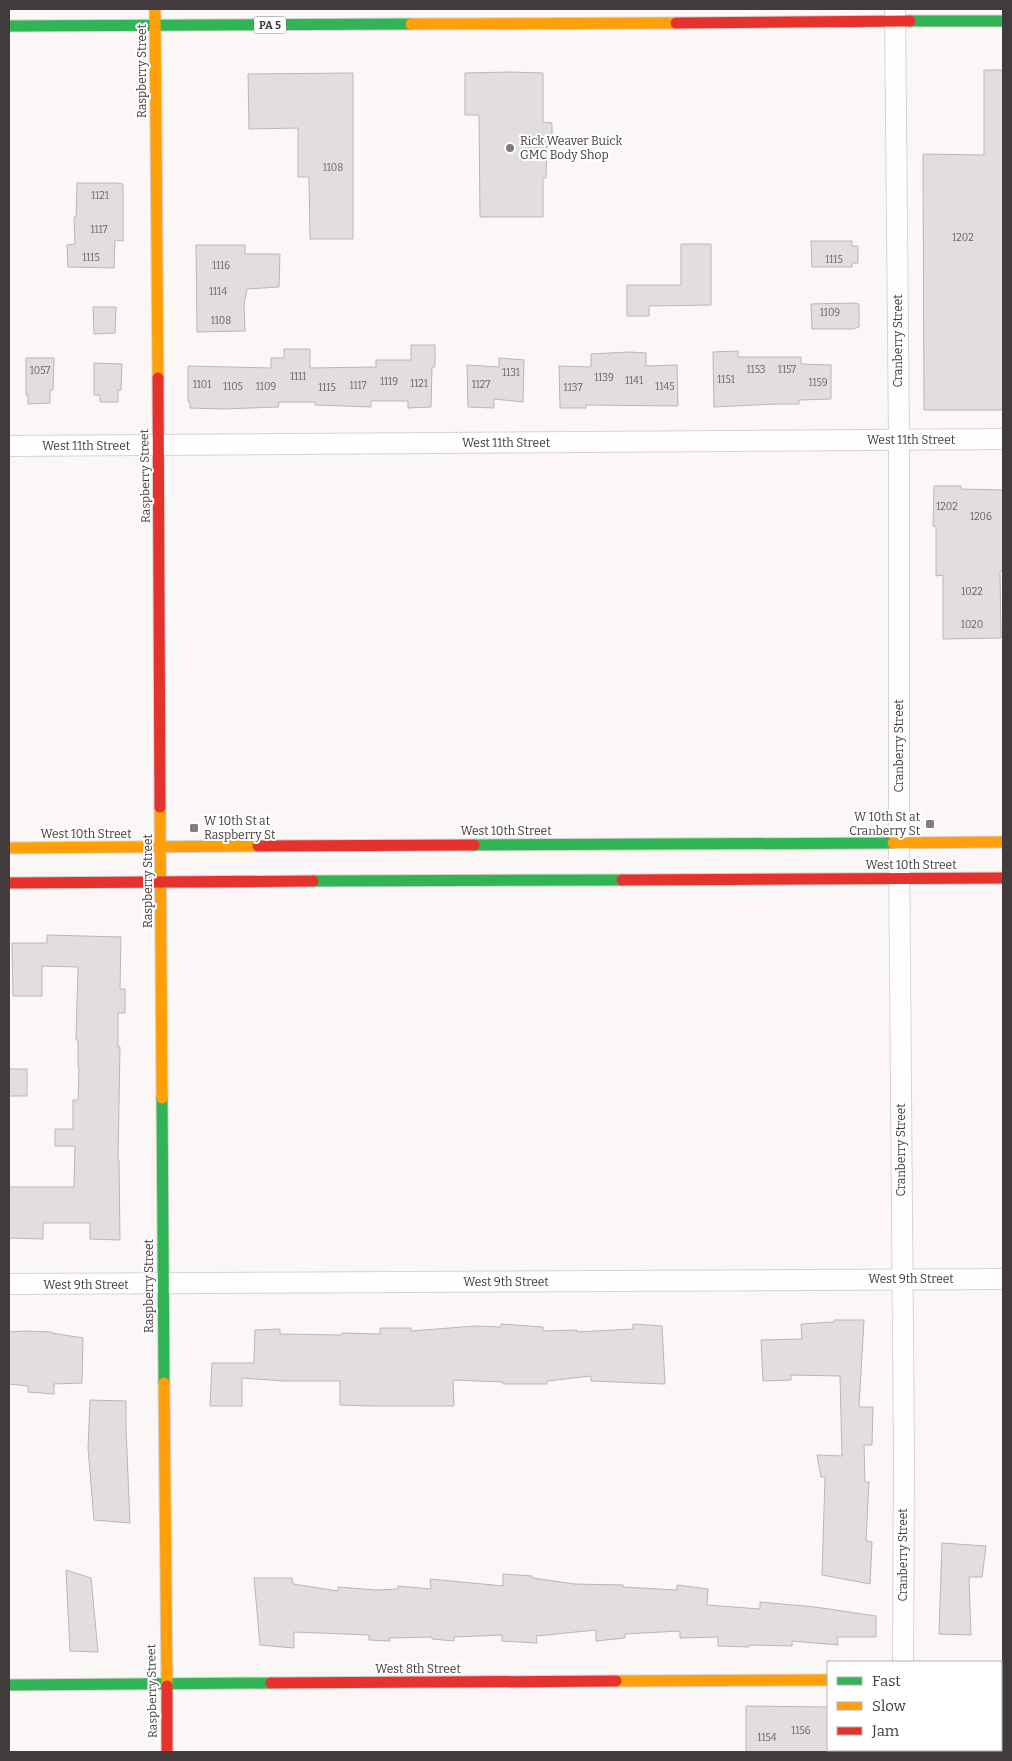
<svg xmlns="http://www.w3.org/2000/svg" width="1012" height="1761" viewBox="0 0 1012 1761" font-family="Bitter,serif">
<rect width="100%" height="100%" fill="#fcf7f7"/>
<g fill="#e2dede" stroke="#bbb6b6">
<polygon points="984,70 1003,70 1003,410 924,410 923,154 984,155"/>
<polygon points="510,72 543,73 543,122 552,123 552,146 547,146 546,178 543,178 543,217 480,217 479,115 465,115 465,73"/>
<polygon points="353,73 353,239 310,239 309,177 298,177 298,128 249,129 248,74"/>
<polygon points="77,183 116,183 123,184 123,241 115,240 114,268 68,267 67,245 75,244 74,217 76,217"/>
<polygon points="811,241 852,241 852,246 858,246 858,263 852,263 852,267 812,267"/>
<polygon points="681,244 711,244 711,305 649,306 649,316 627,316 627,285 681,285"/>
<polygon points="196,245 245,245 245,254 280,254 279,287 247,289 244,304 245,331 197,332"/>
<polygon points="853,303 859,304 859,327 853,329 812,329 811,304"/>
<polygon points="93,307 116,307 115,333 94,334"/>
<polygon points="411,345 435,345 435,367 432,367 431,407 408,408 408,401 371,401 371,407 315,405 315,402 279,402 278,407 223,409 190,408 190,402 188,402 188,366 271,368 271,358 284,358 284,349 310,349 310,368 376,367 376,360 411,360"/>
<polygon points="738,351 738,357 801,357 801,364 831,365 831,399 799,400 799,404 776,404 714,407 713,352"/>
<polygon points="630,352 646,353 646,366 677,365 678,406 586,405 586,408 560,408 559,366 591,367 591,354"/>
<polygon points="26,358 54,358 53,390 50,390 50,403 28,404 28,395 26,395"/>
<polygon points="499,358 524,360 523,402 494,399 494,408 468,407 467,365 499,367"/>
<polygon points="94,363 122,364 121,390 118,390 118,402 100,402 100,395 94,395"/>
<polygon points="934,486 961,486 961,489 1003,490 1003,571 1000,571 1001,638 943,639 943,575 936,576 936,527 933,526"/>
<polygon points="47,935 121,937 120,989 125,989 125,1013 118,1013 118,1047 120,1047 118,1160 119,1160 120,1240 90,1239 90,1223 43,1223 43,1239 9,1238 9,1187 74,1187 75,1146 55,1146 55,1129 73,1129 73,1100 78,1100 79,1067 78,1067 78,1040 76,1040 78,967 42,966 42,996 13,996 12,943 47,943"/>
<rect x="9" y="1069" width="18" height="27"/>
<polygon points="834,1320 864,1320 859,1407 873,1407 872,1445 864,1445 865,1482 869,1482 866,1541 872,1542 870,1584 822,1575 825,1477 821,1477 817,1455 842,1456 840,1376 791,1375 791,1380 763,1381 761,1340 802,1339 801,1324 834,1322"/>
<polygon points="501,1324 543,1327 543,1331 577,1330 577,1332 633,1329 633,1324 662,1326 665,1384 591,1381 591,1376 547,1381 547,1384 503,1384 503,1382 453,1380 454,1406 370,1406 340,1405 340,1381 283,1381 242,1378 242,1406 210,1406 212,1363 254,1363 255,1330 280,1329 280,1334 341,1335 342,1333 380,1334 380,1328 411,1328 411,1331 475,1326 501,1327"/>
<polygon points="25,1331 52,1332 52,1333 83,1338 82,1383 54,1384 54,1394 28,1392 28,1386 9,1384 9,1332"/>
<polygon points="90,1400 126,1401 126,1429 130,1523 94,1520 88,1448"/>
<polygon points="942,1543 986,1546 982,1577 969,1577 971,1635 939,1634"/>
<polygon points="66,1570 91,1578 98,1652 70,1651"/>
<polygon points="503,1574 532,1576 532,1578 575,1584 623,1585 623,1587 677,1590 677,1585 708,1589 707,1605 760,1609 760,1602 815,1607 876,1616 876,1637 837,1637 838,1645 792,1641 792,1646 749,1645 749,1647 718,1646 718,1637 680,1638 680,1631 625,1634 625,1638 596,1641 596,1630 536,1636 537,1643 502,1641 502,1635 454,1637 454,1641 432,1639 432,1637 389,1638 390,1641 369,1640 369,1635 294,1632 294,1648 260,1645 254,1578 292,1578 293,1584 338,1591 338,1587 376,1590 398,1589 398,1586 431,1589 430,1579 503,1586"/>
<polygon points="746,1706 828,1707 828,1752 746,1752"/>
</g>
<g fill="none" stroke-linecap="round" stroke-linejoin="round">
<defs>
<g id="street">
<polyline points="895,9 899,440 899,843 904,1458 903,1662"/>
<polyline points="9,446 1003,439"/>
<polyline points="9,1284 1003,1279"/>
</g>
<g id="fast">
<polyline points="910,21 1003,21"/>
<polyline points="9,26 411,24"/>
<polyline points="474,845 893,843"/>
<polyline points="313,881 622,880"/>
<polyline points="162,1098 164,1383"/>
<polyline points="9,1685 271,1683"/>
<polyline points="945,1750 945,1752"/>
</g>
<g id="slow">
<polyline points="155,9 158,378"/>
<polyline points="411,24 676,23"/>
<polyline points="160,807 162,1098"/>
<polyline points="893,843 1003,842"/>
<polyline points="9,848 258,846"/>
<polyline points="164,1383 167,1686"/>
<polyline points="1001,1679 1003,1679"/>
<polyline points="616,1681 828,1680"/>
<polyline points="896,1750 896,1752"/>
</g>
<g id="jam">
<polyline points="676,23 910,21"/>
<polyline points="158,378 160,807"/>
<polyline points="258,846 474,845"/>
<polyline points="622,880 1003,878"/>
<polyline points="9,883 313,881"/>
<polyline points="271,1683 616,1681"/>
<polyline points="167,1686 167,1752"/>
</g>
</defs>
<use href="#street" stroke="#d8d3d3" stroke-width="22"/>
<use href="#fast" stroke="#d8d3d3" stroke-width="13"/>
<use href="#slow" stroke="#d8d3d3" stroke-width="13"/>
<use href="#jam" stroke="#d8d3d3" stroke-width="13"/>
<use href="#street" stroke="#fffefe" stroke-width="20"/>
<use href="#fast" stroke="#30b455" stroke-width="11"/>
<use href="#slow" stroke="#ff9f0a" stroke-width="11"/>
<use href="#jam" stroke="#e5322d" stroke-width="11"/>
</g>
<g fill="#827d7d" stroke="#fff" stroke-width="2">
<circle cx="510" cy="148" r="5"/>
<rect x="925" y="819" width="10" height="10" rx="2.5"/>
<rect x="189" y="823" width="10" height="10" rx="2.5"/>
</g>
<g text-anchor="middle" stroke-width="4" stroke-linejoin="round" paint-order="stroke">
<g font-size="10" fill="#696464">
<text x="333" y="171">1108</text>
<text x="100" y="199">1121</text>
<text x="99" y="233">1117</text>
<text x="963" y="241">1202</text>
<text x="91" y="261">1115</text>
<text x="834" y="263">1115</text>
<text x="221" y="269">1116</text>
<text x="218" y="295">1114</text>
<text x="830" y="316">1109</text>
<text x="221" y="324">1108</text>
<text x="756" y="373">1153</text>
<text x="787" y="373">1157</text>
<text x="40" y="374">1057</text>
<text x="511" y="376">1131</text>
<text x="298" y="380">1111</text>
<text x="604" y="381">1139</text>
<text x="726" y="383">1151</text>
<text x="634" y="384">1141</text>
<text x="389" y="385">1119</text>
<text x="818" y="386">1159</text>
<text x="419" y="387">1121</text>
<text x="202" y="388">1101</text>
<text x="481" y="388">1127</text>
<text x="358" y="389">1117</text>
<text x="233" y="390">1105</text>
<text x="266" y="390">1109</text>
<text x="665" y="390">1145</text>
<text x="327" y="391">1115</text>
<text x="573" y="391">1137</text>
<text x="947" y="510">1202</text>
<text x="981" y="520">1206</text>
<text x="972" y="595">1022</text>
<text x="972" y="628">1020</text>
<text x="801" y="1734">1156</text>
<text x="767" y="1741">1154</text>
</g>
<rect fill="#fff" stroke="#7a7676" stroke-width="1" x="254" y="16.5" width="32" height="17" rx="4"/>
<g font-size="11" font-weight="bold" fill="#413b3c">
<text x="270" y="29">PA 5</text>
</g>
<g font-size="12" fill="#413b3c" stroke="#fff">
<text transform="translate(142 71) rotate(-90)" y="4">Raspberry Street</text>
<text transform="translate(898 341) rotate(-90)" y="4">Cranberry Street</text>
<text x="911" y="444">West 11th Street</text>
<text x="506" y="447">West 11th Street</text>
<text x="86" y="450">West 11th Street</text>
<text transform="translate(145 476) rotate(-91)" y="4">Raspberry Street</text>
<text transform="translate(899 746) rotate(-90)" y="4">Cranberry Street</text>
<text x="506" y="835">West 10th Street</text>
<text x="86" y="838">West 10th Street</text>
<text x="911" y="869">West 10th Street</text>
<text transform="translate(148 881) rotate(-90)" y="4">Raspberry Street</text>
<text transform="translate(901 1150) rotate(-90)" y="4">Cranberry Street</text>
<text x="911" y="1283">West 9th Street</text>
<text x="506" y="1286">West 9th Street</text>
<text x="86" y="1289">West 9th Street</text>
<text transform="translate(149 1286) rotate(-90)" y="4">Raspberry Street</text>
<text transform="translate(903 1555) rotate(-90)" y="4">Cranberry Street</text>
<text x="418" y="1673">West 8th Street</text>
<text transform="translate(152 1691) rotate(-91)" y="4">Raspberry Street</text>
</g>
<g font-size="12" fill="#413b3c" stroke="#fff" text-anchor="start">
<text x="520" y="145">Rick Weaver Buick<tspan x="520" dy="14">GMC Body Shop</tspan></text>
<text x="920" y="821" text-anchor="end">W 10th St at<tspan x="920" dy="14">Cranberry St</tspan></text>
<text x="204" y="825">W 10th St at<tspan x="204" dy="14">Raspberry St</tspan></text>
</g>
</g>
<rect width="1012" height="1761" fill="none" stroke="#413b3c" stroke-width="20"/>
<rect x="827" y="1661" width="175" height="90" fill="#ffffff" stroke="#b3b1b1"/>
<rect x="837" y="1677" width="25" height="8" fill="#30b455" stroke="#b3b1b1"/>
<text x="872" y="1686" font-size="15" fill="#413b3c">Fast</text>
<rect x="837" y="1702" width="25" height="8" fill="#ff9f0a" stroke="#b3b1b1"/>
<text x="872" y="1711" font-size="15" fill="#413b3c">Slow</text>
<rect x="837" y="1727" width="25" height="8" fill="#e5322d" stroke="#b3b1b1"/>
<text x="872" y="1736" font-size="15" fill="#413b3c">Jam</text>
</svg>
